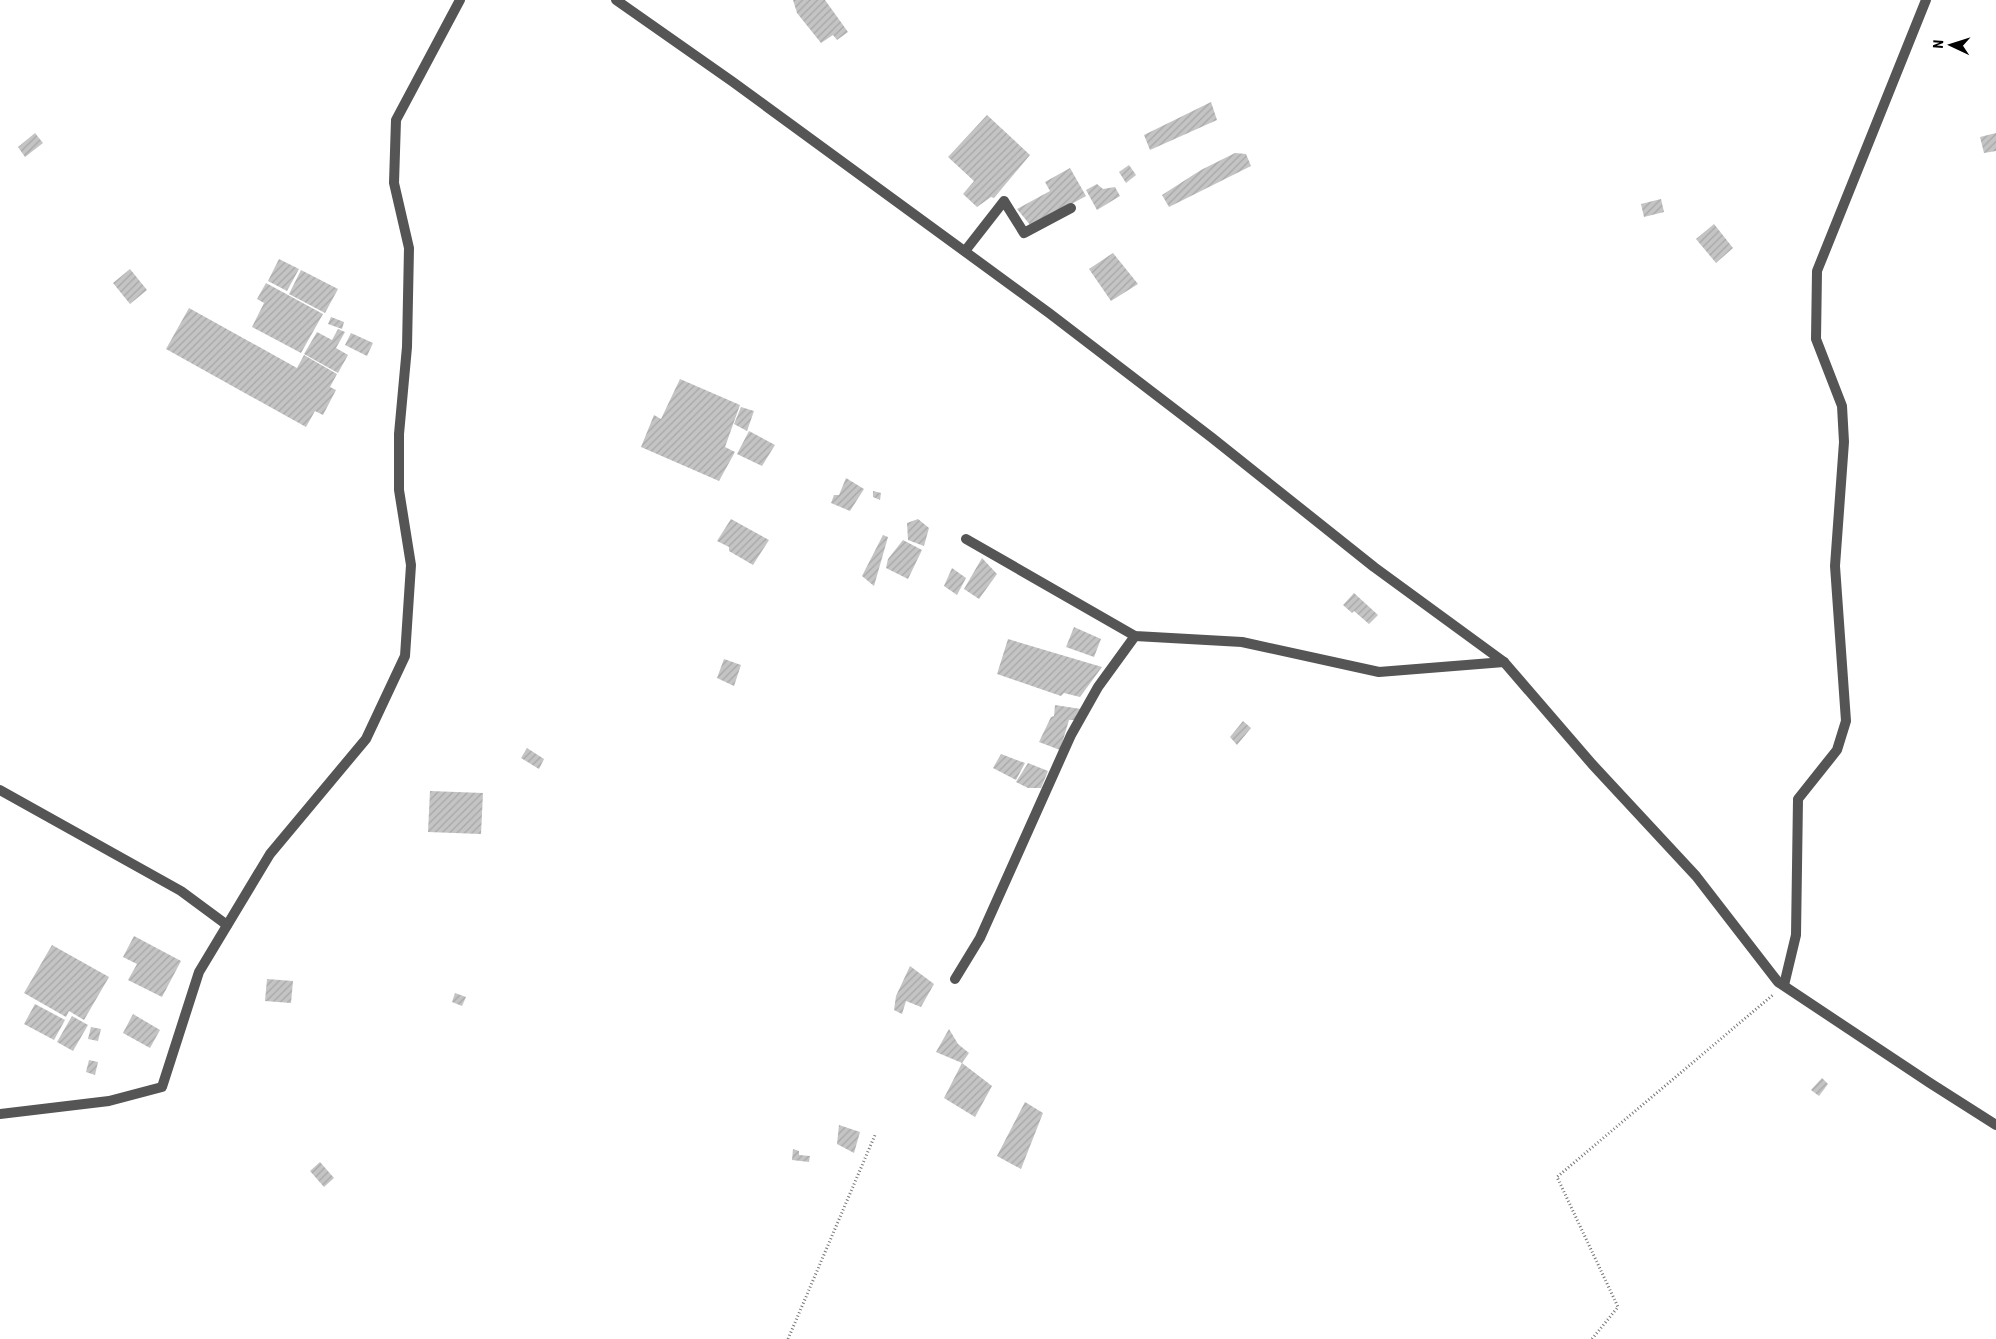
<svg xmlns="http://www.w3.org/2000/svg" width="1996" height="1339" viewBox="0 0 1996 1339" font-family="'Roboto Condensed',sans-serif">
<defs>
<pattern id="building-hatch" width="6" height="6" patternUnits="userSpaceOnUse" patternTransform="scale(1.25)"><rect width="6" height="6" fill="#c4c4c4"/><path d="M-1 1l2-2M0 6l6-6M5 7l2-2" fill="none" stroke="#a7a7a7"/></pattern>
</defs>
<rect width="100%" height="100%" fill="#fff"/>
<g fill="url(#building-hatch)">
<polygon points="793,0 825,0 848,32 837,40 833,35 821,43 797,13"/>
<polygon points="1211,102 1217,120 1150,150 1144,135"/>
<polygon points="987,115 1030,155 994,198 991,197 977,207 963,194 974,181 948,157"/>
<polygon points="35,133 43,143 25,157 18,147"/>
<polygon points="1996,133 1996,151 1984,153 1980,137"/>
<polygon points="1235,153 1246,154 1251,166 1169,207 1162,195 1201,170"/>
<polygon points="1129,165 1136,175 1126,183 1119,172"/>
<polygon points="1070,168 1086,196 1031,226 1017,209 1050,191 1045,182"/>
<polygon points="1097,184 1103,189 1115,187 1120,196 1097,210 1086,190"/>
<polygon points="1661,199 1664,212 1644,217 1641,204"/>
<polygon points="1714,224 1733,248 1716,263 1696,239"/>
<polygon points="1113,253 1138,284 1111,301 1089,269"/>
<polygon points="279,259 299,269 287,291 268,281"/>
<polygon points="130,269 147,290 130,304 113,283"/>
<polygon points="301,270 338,289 325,313 289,294"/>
<polygon points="266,283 323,314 301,353 252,327 264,303 257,299"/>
<polygon points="189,308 297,368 304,355 337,374 330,387 336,390 323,415 315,411 306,427 166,349"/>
<polygon points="331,317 344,322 342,329 328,324"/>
<polygon points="338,329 345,332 336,348 348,355 338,373 304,354 317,332 332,340"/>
<polygon points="351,333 373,343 367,356 345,345"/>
<polygon points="680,379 740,405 725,447 735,452 719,481 641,447 654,415 661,419"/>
<polygon points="741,407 754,411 747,431 734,424"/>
<polygon points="749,431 775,445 762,466 737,454"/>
<polygon points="846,478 864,489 850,511 831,503 834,495 839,495"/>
<polygon points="873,491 881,493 880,500 873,497"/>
<polygon points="731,519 769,540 753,565 729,551 729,547 717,541"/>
<polygon points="918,519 929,528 924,546 908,540 907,523"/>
<polygon points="883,535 888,537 874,586 862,576"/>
<polygon points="903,540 922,550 908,579 886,568 888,559"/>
<polygon points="982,558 997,574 979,599 964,589"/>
<polygon points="952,568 966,578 957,595 944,586"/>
<polygon points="1354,593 1378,615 1369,624 1354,611 1352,613 1343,605"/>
<polygon points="1074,627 1101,639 1094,657 1066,647"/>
<polygon points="1008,639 1102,667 1080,697 1064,693 1061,696 997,674"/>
<polygon points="724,659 741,665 734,686 717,678"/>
<polygon points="1055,705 1081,709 1077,720 1069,720 1060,750 1039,742 1051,717 1054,716"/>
<polygon points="1243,721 1251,728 1237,745 1230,737"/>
<polygon points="527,748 544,759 539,769 521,758"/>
<polygon points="1001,754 1025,763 1016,780 993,768"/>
<polygon points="1028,763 1048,771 1041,788 1028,788 1016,782"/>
<polygon points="430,791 483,793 481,834 428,832"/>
<polygon points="134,936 181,961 162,997 128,980 137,964 123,957"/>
<polygon points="52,945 109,977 84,1020 69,1011 66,1017 24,993"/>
<polygon points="910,966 934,984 921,1007 906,1001 902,1014 894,1010 896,996"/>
<polygon points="267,979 293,981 291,1003 265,1001"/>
<polygon points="455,993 466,997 462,1006 452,1002"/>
<polygon points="35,1004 65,1020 54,1040 24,1024"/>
<polygon points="133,1014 160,1030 150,1048 123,1033"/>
<polygon points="72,1016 88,1025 73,1051 57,1042"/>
<polygon points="91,1027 101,1029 98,1041 88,1039"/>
<polygon points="949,1029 958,1044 969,1053 962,1063 992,1086 975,1117 944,1098 962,1063 936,1052"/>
<polygon points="89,1060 98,1062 95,1075 86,1072"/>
<polygon points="1822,1078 1828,1084 1819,1096 1811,1090"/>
<polygon points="1025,1102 1043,1113 1021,1169 997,1156"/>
<polygon points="839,1125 860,1132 854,1153 837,1144"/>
<polygon points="793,1149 799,1151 799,1155 810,1156 809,1162 792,1160"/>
<polygon points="320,1162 334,1178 324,1187 310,1171"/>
</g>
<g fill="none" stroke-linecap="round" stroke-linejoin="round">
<g stroke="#777" stroke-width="3" stroke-dasharray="1 2.5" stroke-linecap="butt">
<polyline points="788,1339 875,1135"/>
<polyline points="1592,1339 1618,1307 1557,1177 1774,994"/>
</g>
<g stroke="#555" stroke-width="10">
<polyline points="965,251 1004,201 1024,233 1071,208"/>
<polyline points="966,539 1135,636 1242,642 1379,672 1504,662"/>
<polyline points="0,790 181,891 227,925"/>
<polyline points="955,979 980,938 1071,735 1098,687 1135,636"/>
<polyline points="1784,985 1796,935 1798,799 1837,750 1846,721 1835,566 1844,442 1842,406 1816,339 1817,271 1926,0"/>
<polyline points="0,1114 109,1101 162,1087 199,972 270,854 366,739 405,656 411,565 399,490 399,434 407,347 409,248 394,183 396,120 460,0"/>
</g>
<polyline stroke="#555" stroke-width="10" points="616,0 733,82 1049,313 1211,437 1374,567 1504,662 1592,764 1696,876 1778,982 1930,1083 1996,1125"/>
</g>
<g transform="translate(1951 45) rotate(274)" stroke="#ffffff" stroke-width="4" paint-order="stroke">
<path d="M0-4L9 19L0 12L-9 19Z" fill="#000000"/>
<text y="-8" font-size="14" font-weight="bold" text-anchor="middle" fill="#000000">N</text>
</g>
</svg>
